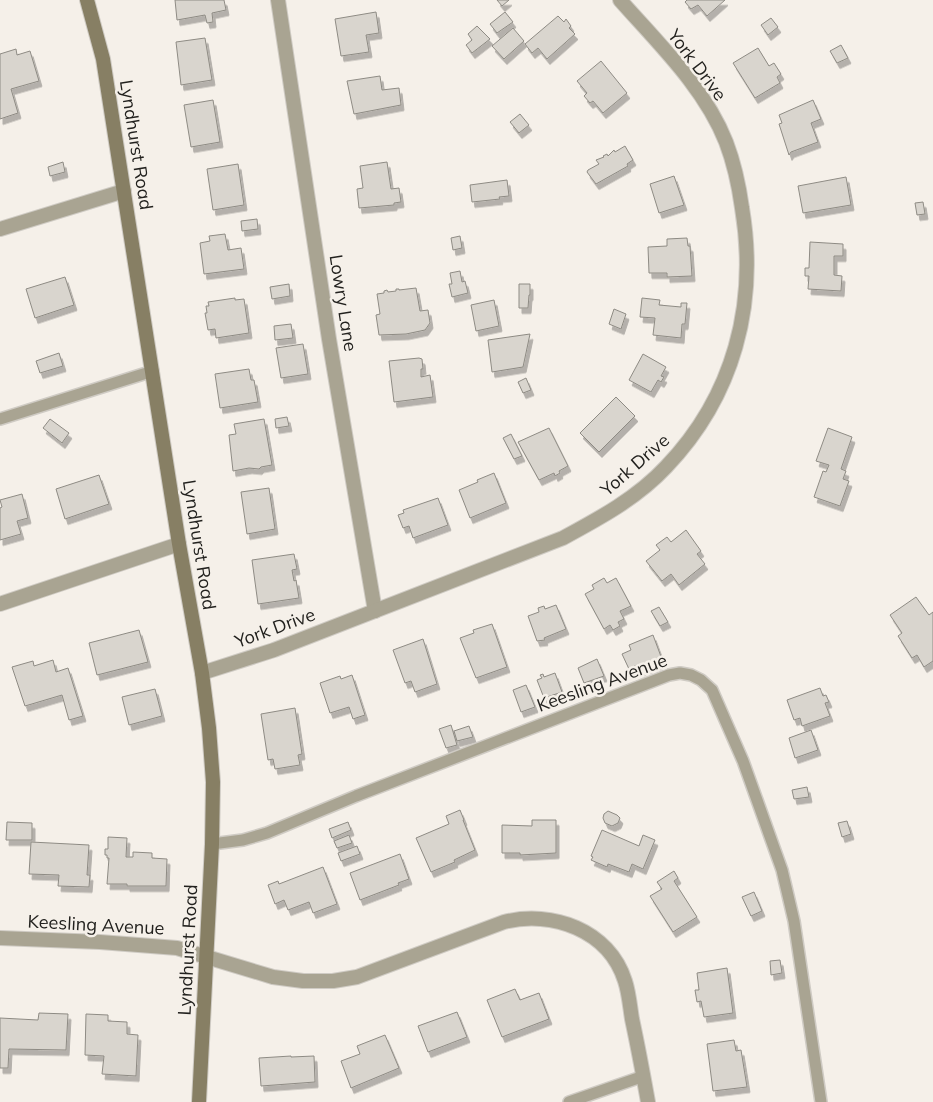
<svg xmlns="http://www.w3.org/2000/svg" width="933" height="1102" viewBox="0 0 933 1102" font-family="Mulish,sans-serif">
<defs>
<filter id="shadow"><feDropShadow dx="3" dy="5.5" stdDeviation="0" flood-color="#0004"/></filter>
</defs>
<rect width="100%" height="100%" fill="#f5f0e9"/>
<g fill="#d9d5ce" stroke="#8e8b84" filter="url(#shadow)">
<polygon points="175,0 224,0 226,10 212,13 213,22 207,23 205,15 177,20"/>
<polygon points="497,0 509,0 502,6"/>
<polygon points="687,0 725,0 707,16 698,5 691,9 685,2"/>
<polygon points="376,12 379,33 366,35 369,52 341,56 335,19"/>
<polygon points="505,12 513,22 497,33 490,24"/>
<polygon points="558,16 564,22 566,19 571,26 569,28 575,34 547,59 538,48 532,53 525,44"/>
<polygon points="771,18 778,27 768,35 761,25"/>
<polygon points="477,26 490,39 472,53 466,45 472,40 468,34"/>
<polygon points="513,28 524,41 504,59 492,46"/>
<polygon points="205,38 212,80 181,85 176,42"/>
<polygon points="841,45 848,58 837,63 830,51"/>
<polygon points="758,48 769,66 774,63 781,74 777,77 780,83 755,98 733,63"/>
<polygon points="16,49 17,55 30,51 39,81 11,89 18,113 0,119 0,54"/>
<polygon points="601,61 627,93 603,113 593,101 590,103 584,96 587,93 577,81"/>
<polygon points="380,76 382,90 399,88 401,105 354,114 347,81"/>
<polygon points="213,100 220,142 191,147 184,105"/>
<polygon points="813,100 821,119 811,123 818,142 791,152 789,155 779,124 782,123 779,115"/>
<polygon points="520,114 529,125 519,133 510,122"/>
<polygon points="625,146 633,160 627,164 628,166 596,184 587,172 588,170 599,164 596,160 604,157 603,156 607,154 608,156 614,150 615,152"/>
<polygon points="63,162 65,172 50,176 48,167"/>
<polygon points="387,162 391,189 399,188 401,202 394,203 394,205 359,208 357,189 363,188 360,166"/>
<polygon points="238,164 244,205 213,210 207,169"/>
<polygon points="674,176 684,205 659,213 650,184"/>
<polygon points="846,177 851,205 803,213 798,186"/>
<polygon points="507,180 509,196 499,197 500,199 472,202 470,185"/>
<polygon points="923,202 925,214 917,215 915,203"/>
<polygon points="257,219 258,229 242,231 241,221"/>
<polygon points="225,234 228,250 241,248 244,269 204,274 200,243 210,241 209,236"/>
<polygon points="460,236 462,248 453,250 451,238"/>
<polygon points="687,238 688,246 690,246 692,276 667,277 667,273 649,273 648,247 667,246 667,239"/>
<polygon points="810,242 843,244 843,256 834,256 834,275 842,276 841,291 808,289 809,276 805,276 805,268 809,268"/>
<polygon points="460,271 462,282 465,281 468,293 452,297 449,284 452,284 450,273"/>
<polygon points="65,277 74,305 35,318 26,289"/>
<polygon points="289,284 290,296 272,299 270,287"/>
<polygon points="519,284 530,284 530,295 529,295 528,308 519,308"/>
<polygon points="416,288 420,311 428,310 430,323 425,330 406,334 379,335 376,315 380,314 377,294 384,293 384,291 387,290 388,292 396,291 396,289 399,289 399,290"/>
<polygon points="235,298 235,300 244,299 249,333 216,338 215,329 208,330 205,313 207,313 206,306 209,306 208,302"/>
<polygon points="642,298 660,300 659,305 681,307 681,303 687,303 685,324 682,324 681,338 653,335 655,318 640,317"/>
<polygon points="494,300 499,326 476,331 471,305"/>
<polygon points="614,309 626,314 621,329 609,324"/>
<polygon points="291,324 293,338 275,340 274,326"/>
<polygon points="530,334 523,367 492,372 488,340"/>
<polygon points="303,344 308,374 281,378 276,348"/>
<polygon points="59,353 63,366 40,373 36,361"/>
<polygon points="643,354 666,367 661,376 664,377 661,382 658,380 651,392 629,380"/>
<polygon points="419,358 422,359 423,369 421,369 421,377 430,375 433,397 394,402 389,361"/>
<polygon points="249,369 251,380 254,380 258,402 220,408 215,374"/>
<polygon points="526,378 531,390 523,393 518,382"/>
<polygon points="616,397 635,416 599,452 580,433"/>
<polygon points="287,417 289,426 276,428 275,419"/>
<polygon points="50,419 69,433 62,443 43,428"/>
<polygon points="264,419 272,465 261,467 259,469 249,468 233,471 229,435 236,434 234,424"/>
<polygon points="549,428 568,466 559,471 560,473 555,476 554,473 539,480 518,442"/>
<polygon points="828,428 852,437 841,469 846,471 843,479 849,481 840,506 814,497 823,471 826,472 829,465 816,461"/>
<polygon points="511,434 522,456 514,459 503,438"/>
<polygon points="494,473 506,503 470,518 459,490 478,482 477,480"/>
<polygon points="99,475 109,504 65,519 56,489"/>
<polygon points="269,488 275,529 247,534 241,492"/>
<polygon points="22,494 28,518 17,521 21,534 0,540 0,508 2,507 0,500"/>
<polygon points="438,498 448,525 413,538 409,526 403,528 398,515 404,513 403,510"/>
<polygon points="686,530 701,551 697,554 705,564 679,585 671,574 662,581 646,561 660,550 656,545 667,537 671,542"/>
<polygon points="294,554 297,569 292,570 294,581 296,580 299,598 258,604 252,560"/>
<polygon points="604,578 607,583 616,578 631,606 620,611 624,619 618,622 620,626 613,630 610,625 604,629 585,594 594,589 592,585"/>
<polygon points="916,597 929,615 933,612 933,661 924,667 917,655 912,658 898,636 902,633 890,615"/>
<polygon points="556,605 566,629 544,638 545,640 537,641 528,616 539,612 538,608 544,606 545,609"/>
<polygon points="659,607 668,622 660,626 651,611"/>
<polygon points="492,624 507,667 476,678 460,638 474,633 473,630"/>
<polygon points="139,630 148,662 97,675 89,643"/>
<polygon points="653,635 663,662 639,671 637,665 629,669 622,654 631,650 629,645"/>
<polygon points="423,639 437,684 415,692 411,681 405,683 393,650"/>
<polygon points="597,659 604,676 584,683 578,668"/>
<polygon points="53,660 56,672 68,668 83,716 69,720 62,695 25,706 12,667 33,661 34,666"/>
<polygon points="555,673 562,692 544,698 537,680 542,678 540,675 543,674 544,677"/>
<polygon points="352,675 365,715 353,719 349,707 330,713 320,683 340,676 341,679"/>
<polygon points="526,685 535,707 521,712 513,690"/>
<polygon points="820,688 823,696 826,695 829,702 825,703 830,716 802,726 800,718 794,720 787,700"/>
<polygon points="155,689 162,716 129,725 122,697"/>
<polygon points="295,708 302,754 298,755 300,765 275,769 273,759 268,760 261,714"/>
<polygon points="451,725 457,745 446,748 439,729"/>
<polygon points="469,726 473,737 457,741 454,731"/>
<polygon points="811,730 818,750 795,758 789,738"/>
<polygon points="807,787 809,797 794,799 792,790"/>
<polygon points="460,810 464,820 463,820 475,850 454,860 455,862 431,872 416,838 449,824 446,816"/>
<polygon points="608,811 617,815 620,818 618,823 612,826 605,823 603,818 604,814"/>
<polygon points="532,820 556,820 556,853 520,855 520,853 502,853 502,825 532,826"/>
<polygon points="847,821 851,834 842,837 838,823"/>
<polygon points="7,822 32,823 32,840 6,840"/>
<polygon points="348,822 351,830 332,838 329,829"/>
<polygon points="602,830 639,846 643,835 655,840 643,869 632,864 629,872 608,864 607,867 591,860 593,857 591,856"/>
<polygon points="349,835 352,843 337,848 334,841"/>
<polygon points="108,837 127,838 126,857 133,857 133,852 152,853 152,858 167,859 166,886 127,886 127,884 107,884 109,858 107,858 107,855 105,855 105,849 108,849"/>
<polygon points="31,842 89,845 87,875 90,875 89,887 58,886 59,875 29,874"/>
<polygon points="357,846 360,854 341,861 338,853"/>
<polygon points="400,854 409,879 398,883 399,885 360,900 350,873"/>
<polygon points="323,867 337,904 313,913 309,902 288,910 284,900 275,904 268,885 278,881 279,884"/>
<polygon points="674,871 678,878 674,881 697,917 673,932 650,896 662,889 657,882"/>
<polygon points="754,892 762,911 751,916 742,897"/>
<polygon points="780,960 782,973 771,975 770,961"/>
<polygon points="727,968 733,1013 704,1017 701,1001 697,1002 695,990 699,990 697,973"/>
<polygon points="515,989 520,1000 539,993 549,1019 502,1037 487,1000"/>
<polygon points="457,1012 467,1037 428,1052 418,1026"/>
<polygon points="39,1013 68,1014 66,1050 9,1049 8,1068 0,1068 0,1018 38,1020"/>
<polygon points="86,1014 108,1015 108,1021 127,1022 127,1034 138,1035 136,1076 102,1074 104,1056 85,1055"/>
<polygon points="385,1035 399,1068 351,1088 341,1061 360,1054 357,1046"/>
<polygon points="734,1040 736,1051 741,1050 747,1087 713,1091 707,1044"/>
<polygon points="291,1056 291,1057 314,1056 315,1082 261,1086 259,1058"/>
</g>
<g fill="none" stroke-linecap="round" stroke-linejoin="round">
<defs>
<g id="service">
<polyline points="0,419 153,371"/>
<polyline points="212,844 243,840 267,833 356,796 669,675 680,673 691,675 701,680 712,690 743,761 782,870 794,921 821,1102"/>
<polyline points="569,1102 644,1076"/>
</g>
<g id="minor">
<polyline points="278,0 329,339 375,611"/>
<polyline points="0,229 124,191"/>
<polyline points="0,604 179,544"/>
<path d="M202,673L274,650L563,538C600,518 637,498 666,467C734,396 758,304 742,208C739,186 734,163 726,142C705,88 658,43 620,0"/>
<path d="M0,938L100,942L177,948L273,977L303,981H333L357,977L504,922C552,910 609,930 625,981C629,993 630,1007 632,1019C638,1047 643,1074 648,1102"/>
</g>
<polyline id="secondary" points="87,0 103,59 179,544 202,673 209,728 213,782 212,844 199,1102"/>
</defs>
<use href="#service" stroke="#cfcbc4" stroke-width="14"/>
<use href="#minor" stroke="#cfcbc4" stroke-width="16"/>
<use href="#secondary" stroke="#cfcbc4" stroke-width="16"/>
<use href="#service" stroke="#a9a492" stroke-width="11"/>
<use href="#minor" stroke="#a9a492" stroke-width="14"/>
<use href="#secondary" stroke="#877f64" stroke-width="14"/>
</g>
<g text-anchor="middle" stroke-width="5" stroke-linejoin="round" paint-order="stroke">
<g font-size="18" fill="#22211e" stroke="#f5f0e9">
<text transform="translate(697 65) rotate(53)" y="6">York Drive</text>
<text transform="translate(136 145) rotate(81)" y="6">Lyndhurst Road</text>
<text transform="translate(343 303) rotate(81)" y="6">Lowry Lane</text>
<text transform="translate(635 465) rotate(-41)" y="6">York Drive</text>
<text transform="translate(199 545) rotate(81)" y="6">Lyndhurst Road</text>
<text transform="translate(275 628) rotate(-20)" y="6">York Drive</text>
<text transform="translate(602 683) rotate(-20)" y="6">Keesling Avenue</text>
<text transform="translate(96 925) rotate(3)" y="6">Keesling Avenue</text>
<text transform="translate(188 950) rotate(-87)" y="6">Lyndhurst Road</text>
</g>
</g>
</svg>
